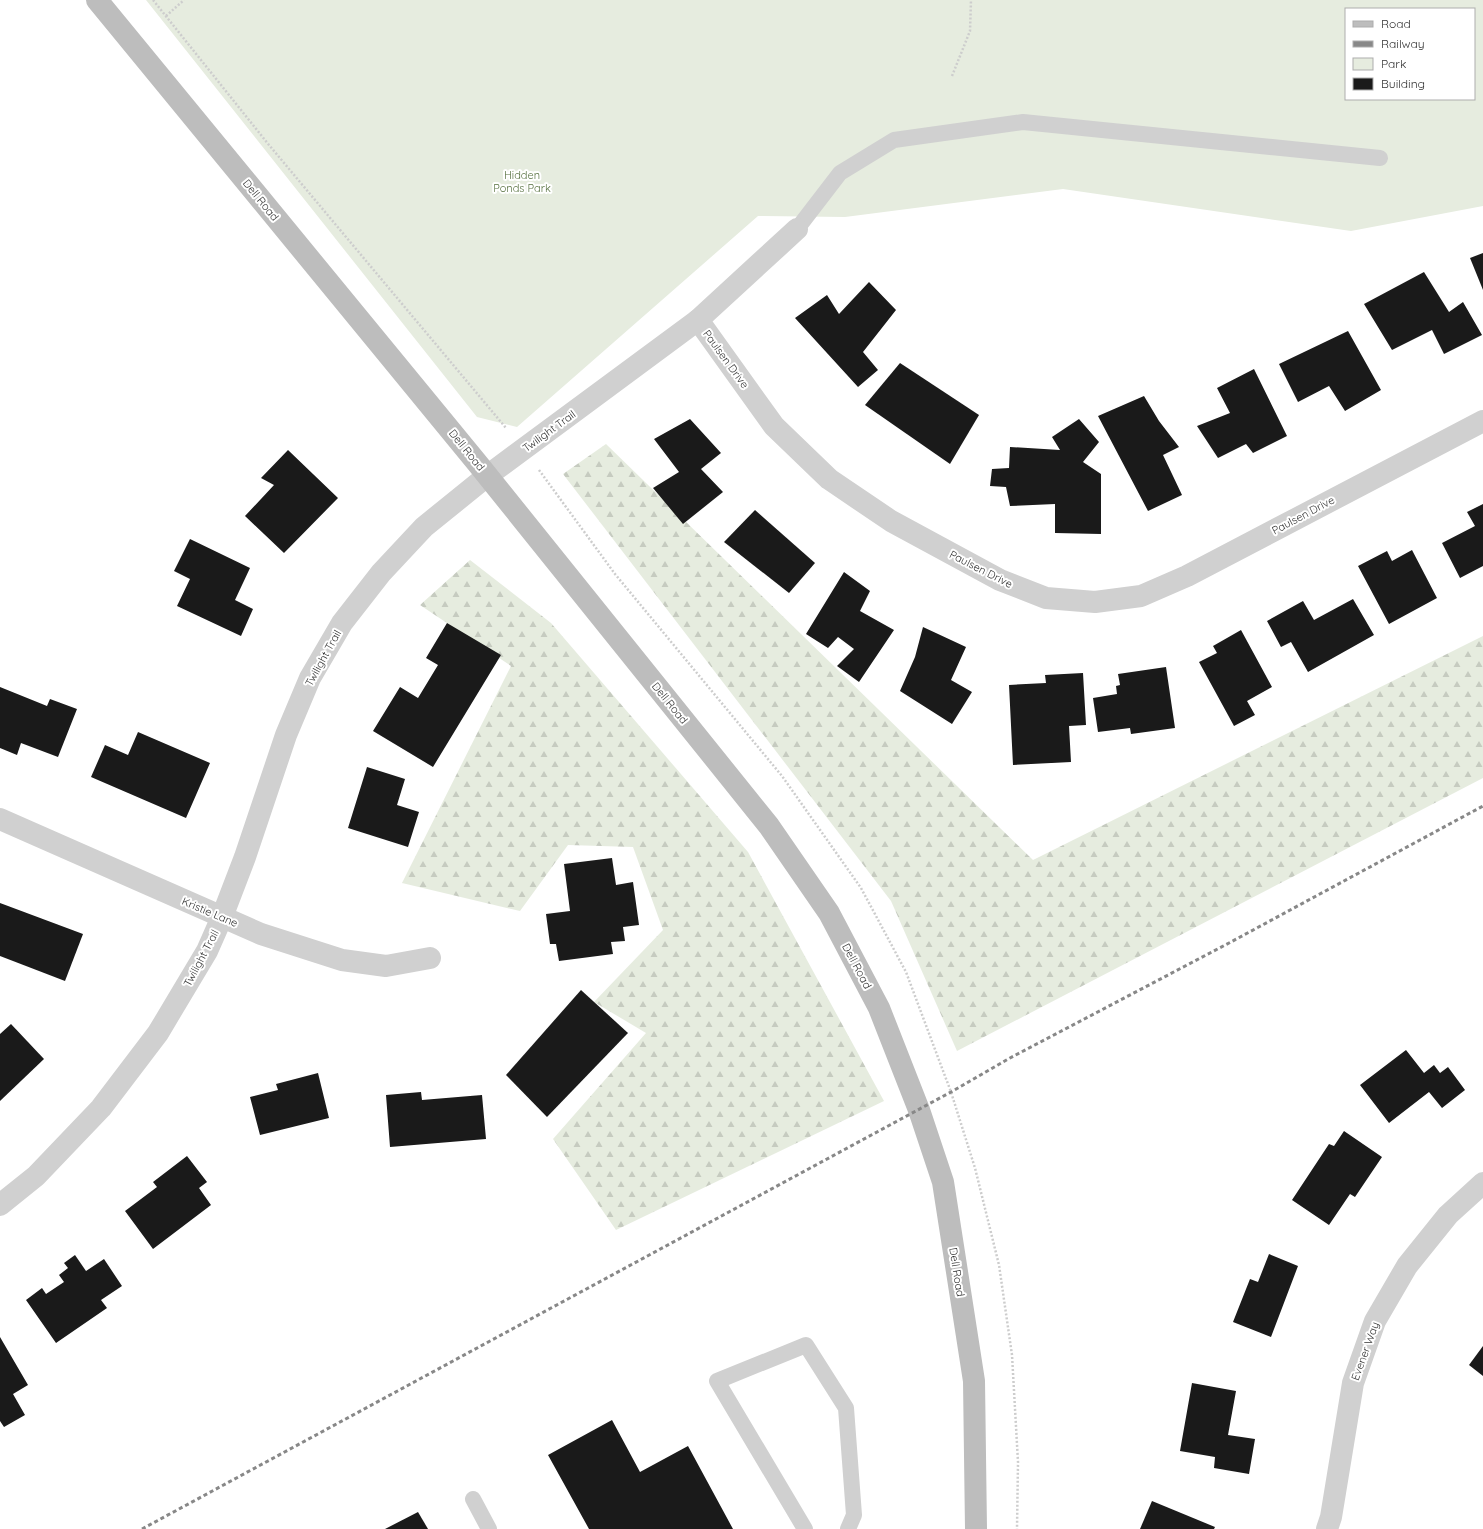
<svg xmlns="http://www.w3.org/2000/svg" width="1483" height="1529" viewBox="0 0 1483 1529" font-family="Quicksand,sans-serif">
<defs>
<pattern id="forest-firs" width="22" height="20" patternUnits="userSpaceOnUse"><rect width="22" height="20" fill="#e6ecdf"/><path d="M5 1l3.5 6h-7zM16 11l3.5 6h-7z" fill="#c6cbc0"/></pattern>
</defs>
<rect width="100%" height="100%" fill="#fff"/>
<g fill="url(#forest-firs)">
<polygon points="606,444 1033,860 1483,636 1483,778 957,1051 891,901 563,474"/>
<polygon points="470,560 551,623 748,852 884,1101 616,1230 553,1139 646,1033 594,1002 663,930 633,847 568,845 520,911 402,883 511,666 420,605"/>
</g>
<path fill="#e6ecdf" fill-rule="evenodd" d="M146,0H1483V206L1351,231L1063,189L845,217L758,216L517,427L477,417ZM1346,9H1474V99H1346Z"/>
<g fill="#1a1a1a">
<polygon points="1483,253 1483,290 1470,258"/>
<polygon points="1424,272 1449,312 1463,302 1482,335 1444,354 1432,330 1392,350 1364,304"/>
<polygon points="869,282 896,310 863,352 878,370 858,387 795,318 827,295 839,314"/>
<polygon points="1348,331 1381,390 1345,411 1329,386 1298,402 1279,364"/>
<polygon points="900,363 979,415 950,464 865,405"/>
<polygon points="1254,369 1287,436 1253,453 1246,444 1218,458 1197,426 1230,413 1217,388"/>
<polygon points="1144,396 1159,421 1179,447 1163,455 1182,495 1148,511 1098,416"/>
<polygon points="690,419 721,453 701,469 723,492 683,524 653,488 679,472 654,439"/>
<polygon points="1079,419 1099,442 1083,462 1101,474 1101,534 1055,533 1055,504 1010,506 1006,487 990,486 992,469 1009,468 1010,447 1060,450 1052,437"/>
<polygon points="288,450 338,498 284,553 245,516 274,485 261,478"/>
<polygon points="1483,504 1483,566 1460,578 1442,543 1475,526 1467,512"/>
<polygon points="755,510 815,563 789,593 724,542"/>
<polygon points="190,539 250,568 235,600 253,609 241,636 177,606 190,579 174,571"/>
<polygon points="1412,550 1437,598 1389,624 1358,566 1387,551 1392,561"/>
<polygon points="844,572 870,591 860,611 894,630 859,682 837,666 854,649 838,637 828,648 806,634"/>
<polygon points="1353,599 1374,635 1308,672 1291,642 1281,647 1267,621 1303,601 1314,620"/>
<polygon points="447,623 501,655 433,767 373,731 400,687 418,698 438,665 426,658"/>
<polygon points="923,627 966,647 951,680 972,692 952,724 900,691 915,657"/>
<polygon points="1241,630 1272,687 1247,701 1255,715 1234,726 1199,662 1217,653 1213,646"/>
<polygon points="1166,667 1175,728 1131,734 1130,728 1098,732 1093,698 1117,694 1116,686 1120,685 1118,674"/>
<polygon points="1083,673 1086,725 1069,726 1071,762 1013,765 1009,685 1046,683 1045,675"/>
<polygon points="0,687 47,706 50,699 77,709 58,757 21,743 17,755 0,748"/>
<polygon points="138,732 210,763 186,818 91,777 105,745 128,755"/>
<polygon points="367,767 405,779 397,805 419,812 408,847 348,828"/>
<polygon points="612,858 616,885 633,882 639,925 623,927 625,941 611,942 613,954 559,961 556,944 550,944 546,914 570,911 564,864"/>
<polygon points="0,903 83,934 65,981 0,956"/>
<polygon points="581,990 628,1033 547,1117 506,1075"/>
<polygon points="11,1024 44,1059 0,1101 0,1034"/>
<polygon points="1406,1050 1424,1073 1434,1065 1440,1073 1448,1067 1465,1090 1442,1108 1429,1092 1389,1123 1360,1085"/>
<polygon points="318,1073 329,1118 260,1135 250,1097 278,1090 276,1084"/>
<polygon points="421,1092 422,1100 482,1095 486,1139 390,1147 386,1095"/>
<polygon points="1344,1131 1382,1157 1355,1197 1350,1194 1329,1225 1292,1200 1329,1144 1334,1146"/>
<polygon points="187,1156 207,1182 199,1188 211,1205 153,1249 125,1211 157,1187 153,1182"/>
<polygon points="1269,1254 1298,1266 1271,1337 1233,1322 1250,1279 1258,1282"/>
<polygon points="75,1255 86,1271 104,1259 122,1286 101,1300 107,1308 56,1343 26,1300 42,1288 46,1294 64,1282 59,1275 68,1268 64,1263"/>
<polygon points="0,1337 28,1385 13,1394 25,1415 4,1427 0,1421"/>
<polygon points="1483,1346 1483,1376 1469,1365"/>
<polygon points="1192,1383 1236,1391 1228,1435 1255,1439 1249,1474 1214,1468 1215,1457 1180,1451"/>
<polygon points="612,1420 640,1472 688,1446 733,1529 589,1529 548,1455"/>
<polygon points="1152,1501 1215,1527 1214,1529 1140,1529"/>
<polygon points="418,1512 428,1529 385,1529"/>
</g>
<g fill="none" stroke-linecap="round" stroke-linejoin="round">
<g stroke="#cdcdcd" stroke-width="2.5" stroke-dasharray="2 2" stroke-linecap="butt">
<polyline points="153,0 269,145 506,428"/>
<polyline points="166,16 184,0"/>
<polyline points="952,76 970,31 971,0"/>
<polyline points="539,470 615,574 782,776 861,888 906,972 951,1092 975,1168 999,1265 1012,1355 1018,1462 1017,1529"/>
</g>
<g stroke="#d0d0d0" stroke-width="16">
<polyline points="797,229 840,173 894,140 1023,122 1380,158"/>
<polyline points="473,1499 489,1529"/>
<polyline points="805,1529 717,1381 806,1345 846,1408 854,1515 848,1529"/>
</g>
<g stroke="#d0d0d0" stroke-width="22">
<polyline points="698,320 774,426 829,479 891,521 1000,580 1046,598 1095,602 1141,596 1187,576 1483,421"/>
<polyline points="0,819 261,934 342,960 386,966 430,958"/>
<polyline points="0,1205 36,1176 101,1108 158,1033 207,951 222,917 245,857 286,735 310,678 342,623 381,573 424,527 487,476 698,320 797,229"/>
<polyline points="1327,1529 1331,1517 1353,1383 1375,1321 1407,1266 1448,1215 1483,1183"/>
</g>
<polyline stroke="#bdbdbd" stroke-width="22" points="97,0 478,464 769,826 829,913 879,1008 919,1110 943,1182 974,1381 976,1529"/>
<polyline stroke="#888" stroke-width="3" stroke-dasharray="4 3" stroke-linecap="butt" points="142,1529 951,1092 1010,1058 1229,943 1483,806"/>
</g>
<g text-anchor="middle" stroke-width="4" stroke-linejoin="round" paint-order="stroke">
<g font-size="11" fill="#56703f" stroke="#fff">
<text x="522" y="179">Hidden<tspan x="522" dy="13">Ponds Park</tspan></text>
</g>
<g font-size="11" fill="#333" stroke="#fff">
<text transform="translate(261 200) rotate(51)" y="4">Dell Road</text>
<text transform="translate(726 359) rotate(54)" y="4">Paulsen Drive</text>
<text transform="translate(549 431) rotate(-36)" y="4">Twilight Trail</text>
<text transform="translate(467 450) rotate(51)" y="4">Dell Road</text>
<text transform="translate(1303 515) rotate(-28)" y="4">Paulsen Drive</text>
<text transform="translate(981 569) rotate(27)" y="4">Paulsen Drive</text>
<text transform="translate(323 658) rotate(-61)" y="4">Twilight Trail</text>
<text transform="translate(670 703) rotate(51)" y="4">Dell Road</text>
<text transform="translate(210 912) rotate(23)" y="4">Kristie Lane</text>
<text transform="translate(201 958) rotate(-62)" y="4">Twilight Trail</text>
<text transform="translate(857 966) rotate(62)" y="4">Dell Road</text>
<text transform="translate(957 1272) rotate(81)" y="4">Dell Road</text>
<text transform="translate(1365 1351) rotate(-70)" y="4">Evener Way</text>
</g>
</g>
<rect x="1345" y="8" width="130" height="92" fill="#ffffff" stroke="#adadad"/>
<rect x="1353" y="21" width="20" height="6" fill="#bdbdbd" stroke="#adadad"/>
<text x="1381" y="28" font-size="12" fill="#333333">Road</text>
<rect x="1353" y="41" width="20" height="6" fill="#888888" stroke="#adadad"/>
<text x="1381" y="48" font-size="12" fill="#333333">Railway</text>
<rect x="1353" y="58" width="20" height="12" fill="#e6ecdf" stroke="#adadad"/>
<text x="1381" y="68" font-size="12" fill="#333333">Park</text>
<rect x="1353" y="78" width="20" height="12" fill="#1a1a1a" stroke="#adadad"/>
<text x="1381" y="88" font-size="12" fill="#333333">Building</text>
</svg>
